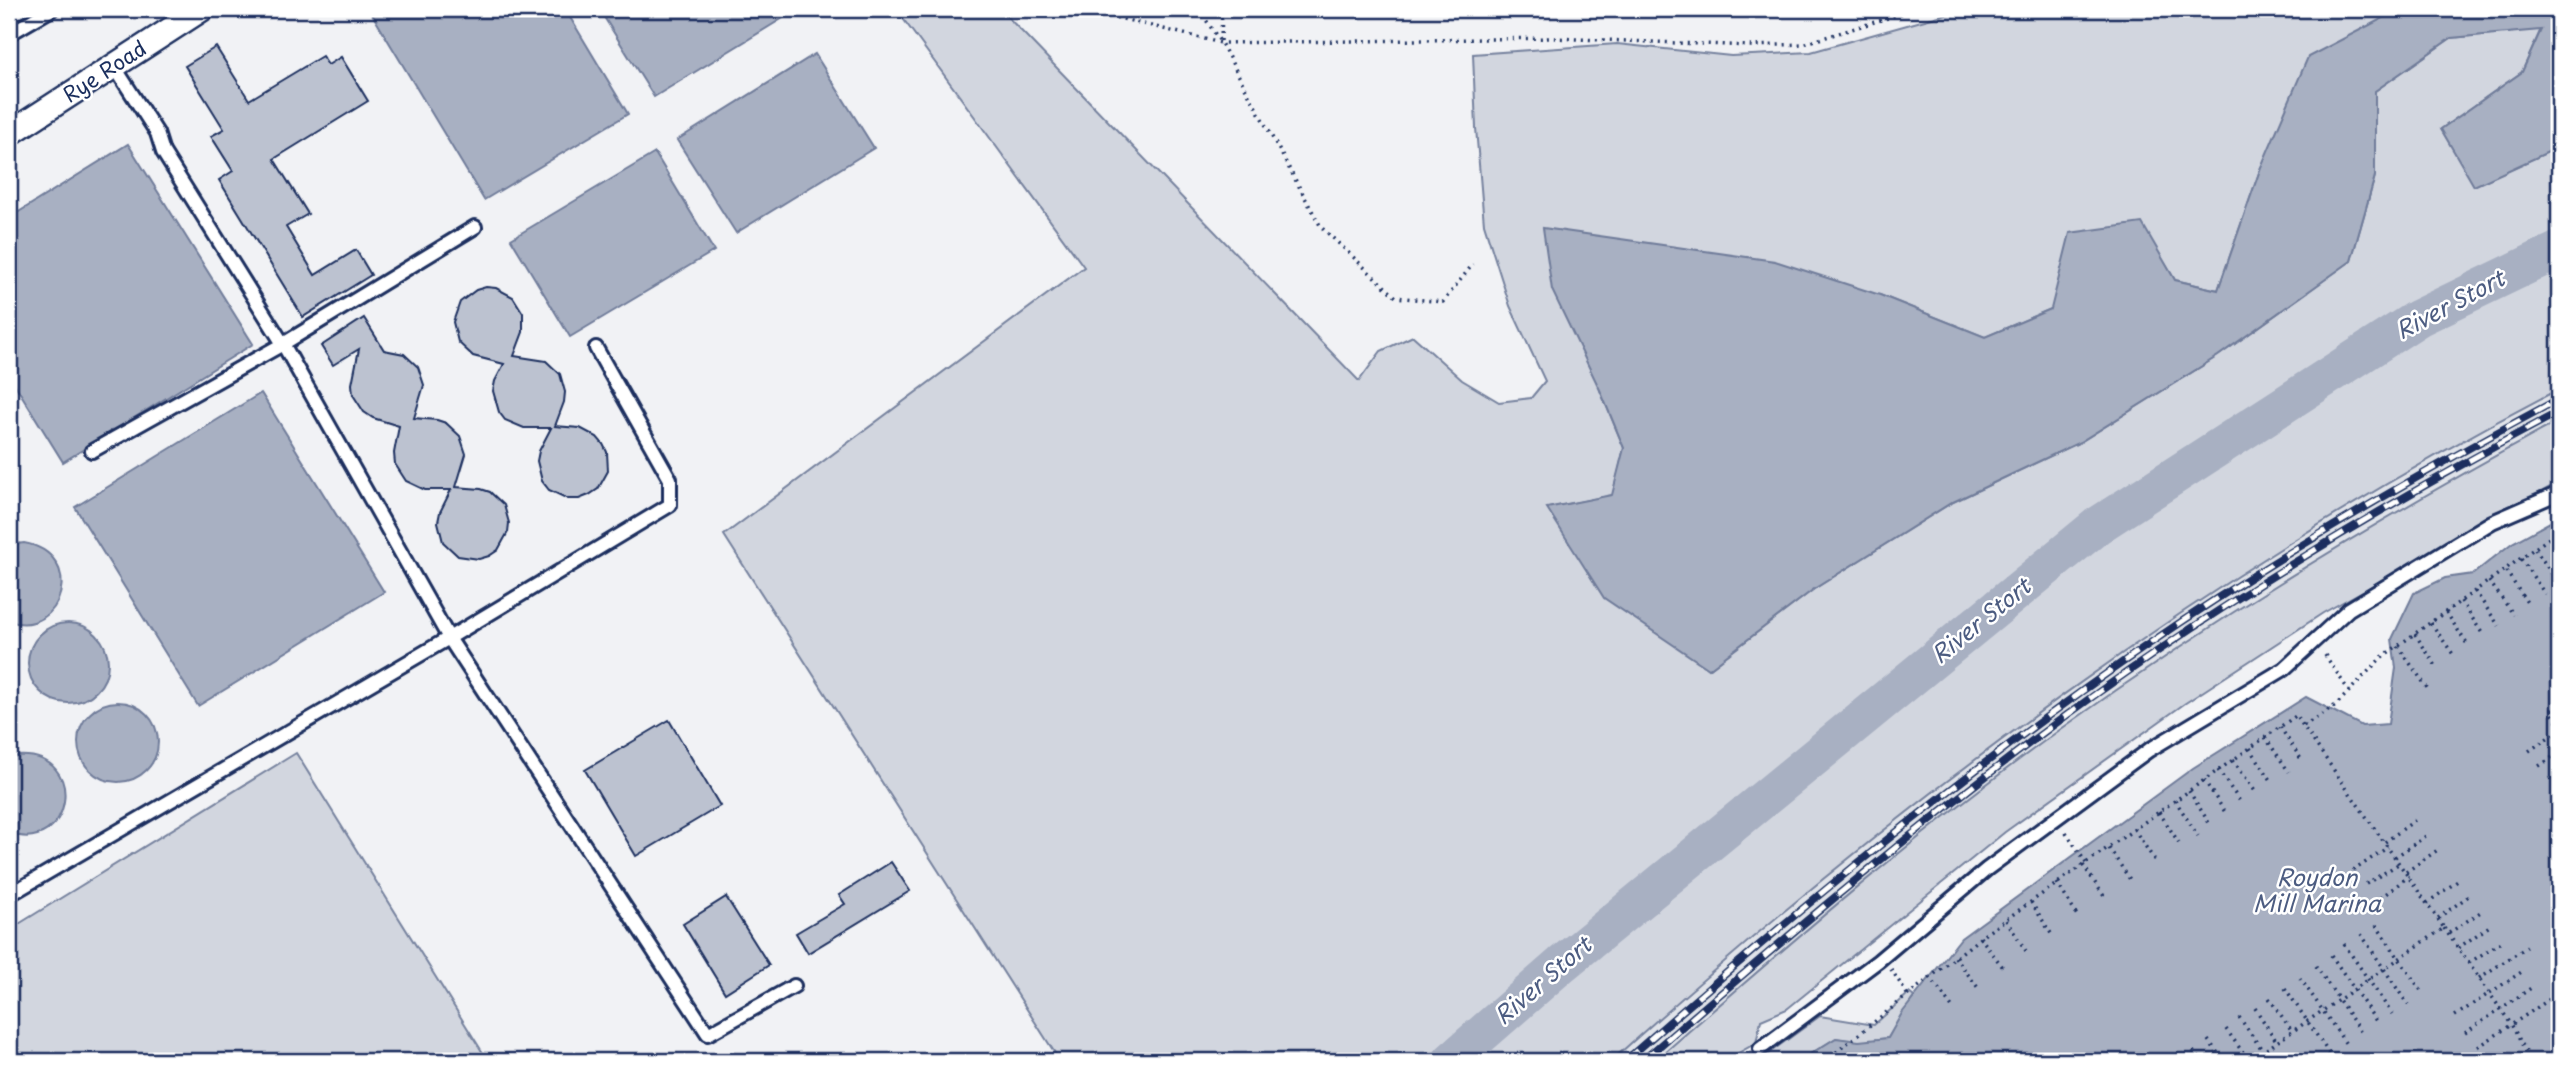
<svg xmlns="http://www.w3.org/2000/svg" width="2568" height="1070" viewBox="0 0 2568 1070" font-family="'Playpen Sans',sans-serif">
<rect width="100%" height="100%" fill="#f1f2f5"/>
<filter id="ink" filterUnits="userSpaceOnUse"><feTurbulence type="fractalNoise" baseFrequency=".0143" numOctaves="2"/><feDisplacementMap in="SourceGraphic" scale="14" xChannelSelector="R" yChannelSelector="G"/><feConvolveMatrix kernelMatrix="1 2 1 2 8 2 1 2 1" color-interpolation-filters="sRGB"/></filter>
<g filter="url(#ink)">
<polygon fill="#e1e4ea" points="2559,389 2559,421 2393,513 2221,620 2135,677 2058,731 1920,836 1791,944 1655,1061 1611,1061 1730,958 1874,838 2007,734 2067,691 2218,587 2304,534 2449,449"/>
<g fill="#d2d6df" stroke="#76829e" stroke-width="2">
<path d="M896,9H1000L1359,381L1381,351L1413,336L1462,380L1499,402L1531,398L1545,381L1510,306L1484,224L1476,128L1473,54L1617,44L1731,56L1811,52L1964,9H2421L2389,15L2261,167L2218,290L2175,280L2141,224L2051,309L1985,337L1880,295L1600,390L1624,448L1613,495L1548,508L1709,669L1814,589L1951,503L2080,442L2218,356L2351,261L2375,176V91L2451,38L2541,29L2522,72L2441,129L2475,185L2559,147V389C2213,568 1900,801 1611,1061H1060L724,535L1084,267Z"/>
<path d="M2559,421V482L2323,613L2184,704L2005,832L1787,1009L1761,1020L1756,1043L1724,1061H1655C1786,946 1919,831 2061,729C2220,615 2387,514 2559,421Z"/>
<polygon points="296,753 488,1061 9,1061 9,930"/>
<polygon points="1909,993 1914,997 1888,1038 1859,1042 1836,1038 1799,1061 1758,1061 1820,1016 1874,1025"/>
</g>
<g fill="#a8b0c2" stroke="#707c9a" stroke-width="2">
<polygon points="369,9 565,9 628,114 484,200"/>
<polygon points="599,9 791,9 793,12 654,97"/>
<polygon points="2421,9 2559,9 2559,147 2474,186 2441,129 2522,72 2541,30 2451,38 2375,91 2375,176 2351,261 2218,356 2080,442 1951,503 1814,589 1709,669 1604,598 1547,508 1612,495 1624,448 1600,390 1552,290 1543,228 1775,261 1880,295 1985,337 2051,309 2070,233 2142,223 2175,280 2218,290 2261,167 2308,57 2389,15"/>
<polygon points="815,54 874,148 736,233 677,140"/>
<polygon points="128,144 253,344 63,462 9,375 9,218"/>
<polygon points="655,153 714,251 570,337 511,239"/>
<polygon points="261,393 384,592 198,706 75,507"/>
<polygon points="2552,521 2559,526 2559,1061 1799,1061 1836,1038 1859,1041 1888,1038 1902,1013 1961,938 2193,768 2306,697 2362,726 2388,724 2396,668 2392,639 2414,593 2445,578 2473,574 2512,543"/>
<path d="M24,543C87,554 63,639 9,621V545Z"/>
<circle cx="68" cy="663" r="40"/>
<path d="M9,692C21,708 20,726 9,743Z"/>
<circle cx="118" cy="742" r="40"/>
<path d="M17,756C91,751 71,857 9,833V759Z"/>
</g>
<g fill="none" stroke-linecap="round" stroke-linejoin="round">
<polyline stroke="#a8b0c2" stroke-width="38" points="1451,1061 1562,964 2097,526 2418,318 2559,250"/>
</g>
<g fill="#bcc2d0" stroke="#1b2f5e" stroke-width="2">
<polygon points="216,47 249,100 322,56 328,65 341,57 368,101 274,159 308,214 286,227 315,275 356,250 371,275 303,317 219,180 233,171 211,136 224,129 185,66"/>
<polygon points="486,287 496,288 513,297 523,313 523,332 514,356 546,361 560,374 565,392 564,402 555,426 580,428 597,437 603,444 607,452 608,471 598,489 589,495 579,499 568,499 549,490 542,481 537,461 539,451 551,428 524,428 505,420 499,412 493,391 495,381 504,364 473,356 458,342 453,322 460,302 476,290"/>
<polygon points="364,318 384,350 404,354 418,367 424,385 414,418 437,420 446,423 460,436 466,454 456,487 481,489 490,492 504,505 509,523 508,532 498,550 489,556 479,559 458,556 443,542 438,522 440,512 451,490 425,490 406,481 395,464 394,453 399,426 373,418 364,412 353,395 352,384 359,349 333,365 321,346"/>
<polygon points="669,720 720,806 636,856 585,770"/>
<polygon points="891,862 910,891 808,953 796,933 845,904 839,895"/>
<polygon points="726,897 769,965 725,993 683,924"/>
</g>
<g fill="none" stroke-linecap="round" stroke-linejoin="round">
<defs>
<g id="lane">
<polyline points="9,34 52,9"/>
<polyline points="114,66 157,133 163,152 283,344 449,638 708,1034 794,986"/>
<polyline points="92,451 283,344 475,227"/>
<polyline points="9,895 449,638 670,505 670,479 596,348"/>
<polyline points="1760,1049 1878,961 1987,869 2149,750 2284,669 2349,609 2492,522 2559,493"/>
</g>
<polyline id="street" points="9,134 202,9"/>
</defs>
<use href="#lane" stroke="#1b2f5e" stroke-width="18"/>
<use href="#street" stroke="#1b2f5e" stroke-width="28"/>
<g stroke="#1b2f5e" stroke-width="3.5" stroke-dasharray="2 5" stroke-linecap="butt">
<polyline points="1082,9 1221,43 1553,38 1752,46 1803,44 1917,9"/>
<polyline points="1199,9 1221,43 1321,227 1396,297 1443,302 1473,264"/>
<polyline points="1221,41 1222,9"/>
<polyline points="2550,538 2559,551"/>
<polyline points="2535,549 2559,584"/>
<polyline points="2521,559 2545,594"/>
<polyline points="2506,571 2528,604"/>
<polyline points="2489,581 2514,615"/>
<polyline points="2475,591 2499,626"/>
<polyline points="2461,601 2484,636"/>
<polyline points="2446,612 2469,647"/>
<polyline points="2431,623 2455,657"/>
<polyline points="2415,634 2438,669"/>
<polyline points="2398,646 2430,692"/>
<polyline points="2325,655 2349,691"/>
<polyline points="2559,706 2550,711 2559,724"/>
<polyline points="2280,727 2303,762"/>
<polyline points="2265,737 2289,772"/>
<polyline points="2250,748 2273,783"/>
<polyline points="2529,751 2559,730"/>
<polyline points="2233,760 2257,794"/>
<polyline points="2539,766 2559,753"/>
<polyline points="2218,770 2242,804"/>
<polyline points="2550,779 2559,774"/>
<polyline points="2204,780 2227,815"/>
<polyline points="2189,791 2211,826"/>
<polyline points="2175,800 2198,836"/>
<polyline points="2159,812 2181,846"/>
<polyline points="2134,829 2157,864"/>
<polyline points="2066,832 2086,863"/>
<polyline points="2385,842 2418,818"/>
<polyline points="2109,848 2131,881"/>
<polyline points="2395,857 2429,834"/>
<polyline points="2083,865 2106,899"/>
<polyline points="2353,871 2388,847"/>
<polyline points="2406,872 2439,849"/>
<polyline points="2057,883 2078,917"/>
<polyline points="2366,884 2400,863"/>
<polyline points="2031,902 2052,935"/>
<polyline points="2375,902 2409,876"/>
<polyline points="2427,903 2459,880"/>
<polyline points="2438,918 2470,895"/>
<polyline points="2006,920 2028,954"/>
<polyline points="2376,925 2422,992"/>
<polyline points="2444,928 2511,1024 2531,1061"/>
<polyline points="2449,933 2482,911"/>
<polyline points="2361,934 2408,1005"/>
<polyline points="1980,937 2005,970"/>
<polyline points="2344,944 2392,1014"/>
<polyline points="2458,948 2491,925"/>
<polyline points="2331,955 2378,1024"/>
<polyline points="1955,957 1979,989"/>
<polyline points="2469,963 2502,941"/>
<polyline points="2316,966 2362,1034"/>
<polyline points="1891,969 1907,994"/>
<polyline points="1930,977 1953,1009"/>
<polyline points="2300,978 2346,1044"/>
<polyline points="2479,978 2527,947"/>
<polyline points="2285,988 2330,1055"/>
<polyline points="2269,998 2292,1031"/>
<polyline points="2255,1008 2277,1042"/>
<polyline points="2455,1016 2523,971"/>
<polyline points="2239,1017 2270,1061"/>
<polyline points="2226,1029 2249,1061"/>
<polyline points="2465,1033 2534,986"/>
<polyline points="2208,1040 2224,1061"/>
<polyline points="2478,1047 2559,993"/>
<polyline points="2193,1051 2201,1061"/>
<polyline points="1825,1061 1985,934 2297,715 2303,726"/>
<polyline points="2249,1061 2444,928 2303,726 2336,705 2382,657 2559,531"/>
</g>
<use href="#lane" stroke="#fff" stroke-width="12"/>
<use href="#street" stroke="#fff" stroke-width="23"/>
<defs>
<g id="rail">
<path d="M1625,1061C1791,915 1961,774 2143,648C2276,556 2417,475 2559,399"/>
<path d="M1642,1061C1771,950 1900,840 2036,738C2201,614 2377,508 2559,412"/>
</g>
</defs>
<use href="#rail" stroke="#1b2f5e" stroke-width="8"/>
<use href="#rail" stroke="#fff" stroke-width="5" stroke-dasharray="16" stroke-linecap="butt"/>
</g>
</g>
<g text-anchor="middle" stroke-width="5" stroke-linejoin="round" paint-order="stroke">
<g font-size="21" fill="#1b2f5e" stroke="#fff">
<text transform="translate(105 72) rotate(-33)" y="7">Rye Road</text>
</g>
<g font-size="23" font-style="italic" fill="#4c5c81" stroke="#fff">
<text transform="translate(2450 305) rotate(-28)" y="8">River Stort</text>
<text transform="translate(1981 621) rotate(-39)" y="8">River Stort</text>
<text x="2317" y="886">Roydon<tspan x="2317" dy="26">Mill Marina</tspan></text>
<text transform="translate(1543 981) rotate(-41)" y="8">River Stort</text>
</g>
</g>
<rect width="2568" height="1070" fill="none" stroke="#fff" stroke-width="35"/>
<rect x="18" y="18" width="2533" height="1035" fill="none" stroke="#1b2f5e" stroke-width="2.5" filter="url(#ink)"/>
</svg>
